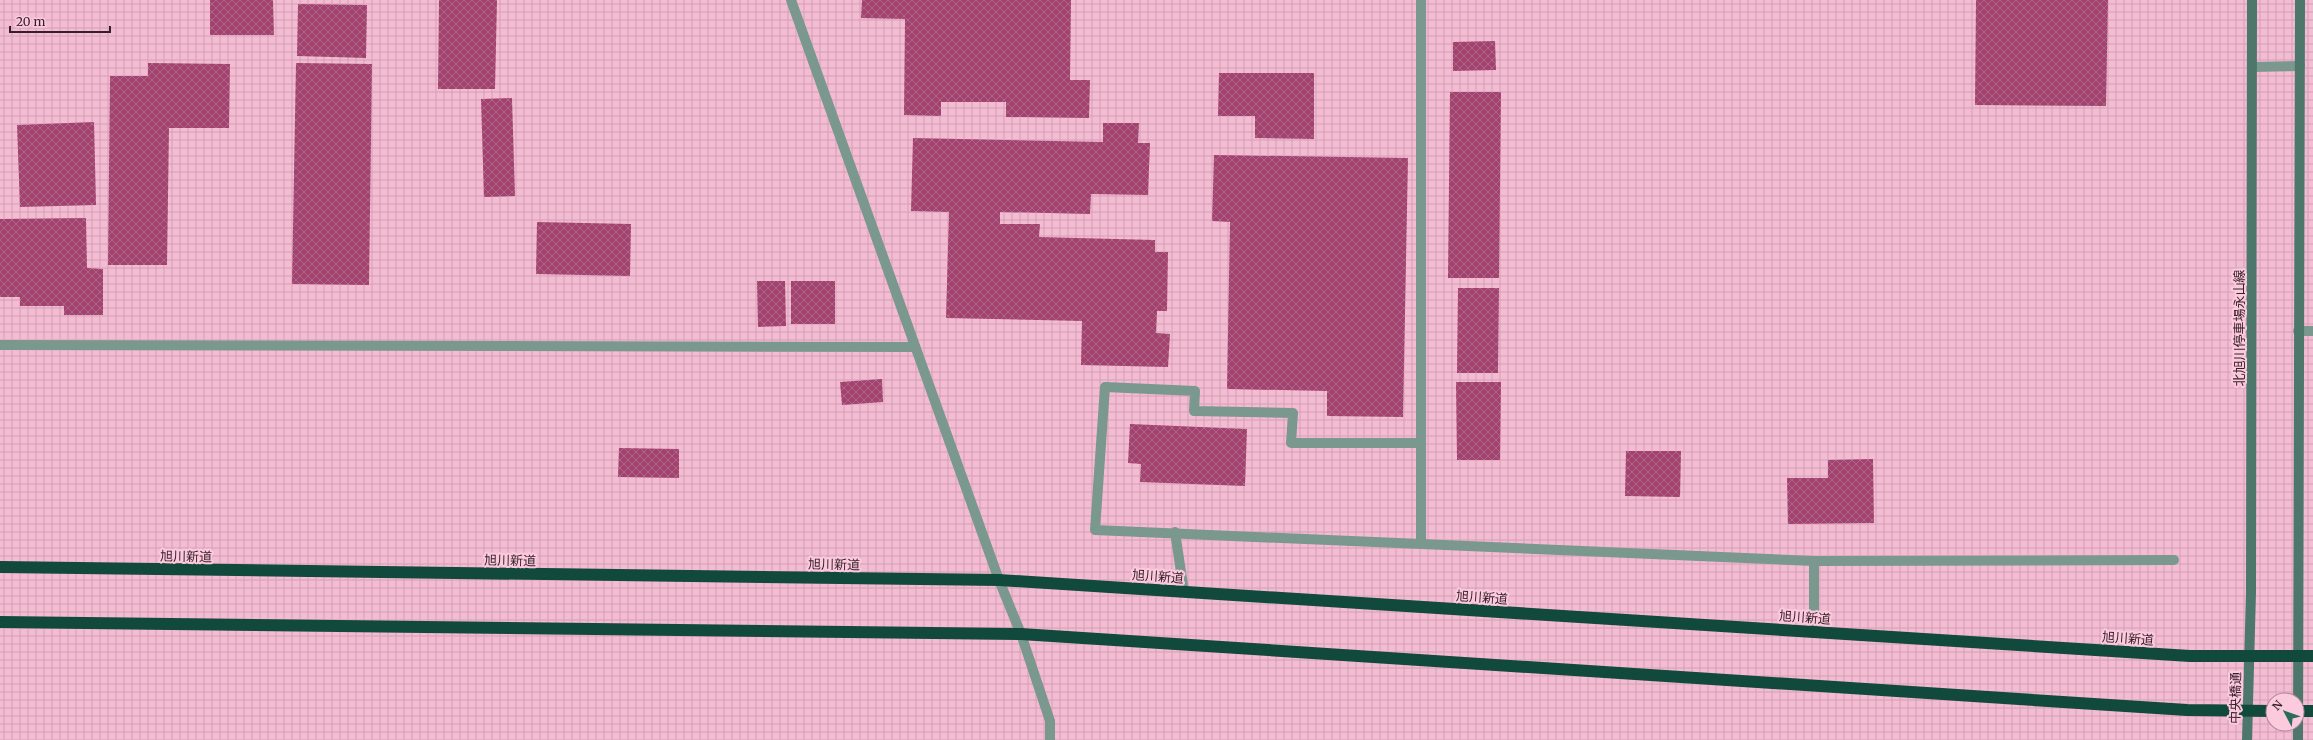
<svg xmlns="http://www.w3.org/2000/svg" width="2313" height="740" viewBox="0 0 2313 740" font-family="Merriweather,'Noto Sans JP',serif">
<defs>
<pattern id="industrial-grid" width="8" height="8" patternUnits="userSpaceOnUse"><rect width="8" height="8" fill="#f4bcd2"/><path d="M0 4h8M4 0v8" fill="none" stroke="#d2a1b4"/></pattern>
<pattern id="building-cross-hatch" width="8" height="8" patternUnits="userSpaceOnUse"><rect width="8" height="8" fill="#a3426f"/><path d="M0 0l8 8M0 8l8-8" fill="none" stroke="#ad6787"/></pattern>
</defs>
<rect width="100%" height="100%" fill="#fccadd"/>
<path fill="url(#industrial-grid)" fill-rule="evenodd" d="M0,0H2313V740H0ZM2273,700H2297V724H2273Z"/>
<g fill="url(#building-cross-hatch)">
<polygon points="210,0 273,0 274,35 210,35"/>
<polygon points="439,0 497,0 495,89 438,89"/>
<polygon points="862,0 1071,0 1070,80 1090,80 1089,118 1006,117 1006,102 941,102 941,116 904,115 905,19 861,18"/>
<polygon points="1976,0 2108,0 2106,106 1975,105"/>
<polygon points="298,4 367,5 366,58 297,56"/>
<polygon points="1495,41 1496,70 1453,71 1453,42"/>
<polygon points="148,63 230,64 229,128 169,128 167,265 108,265 110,76 148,76"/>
<polygon points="296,63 372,64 369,285 292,284"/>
<polygon points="1219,73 1314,73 1314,139 1255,138 1255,116 1218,116"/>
<polygon points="1450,92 1501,92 1499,278 1448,278"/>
<polygon points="512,98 515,196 484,197 481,99"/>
<polygon points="94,122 96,205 20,207 17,125"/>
<polygon points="1103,123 1139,123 1138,143 1150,143 1148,195 1091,194 1090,214 1000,212 1000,224 1040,224 1039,237 1155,240 1155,252 1168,252 1167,311 1157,311 1156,333 1170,334 1168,367 1081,365 1082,321 946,318 949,212 911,211 913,138 1103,142"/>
<polygon points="1214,155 1408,158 1403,417 1327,416 1327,391 1227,389 1230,222 1212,221"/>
<polygon points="86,218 87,268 103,269 103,315 64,315 64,306 20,306 20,297 0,297 0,219"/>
<polygon points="537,222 631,224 630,276 536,274"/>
<polygon points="757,281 785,281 786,326 758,327"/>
<rect x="791" y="281" width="44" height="43"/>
<polygon points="1458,288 1499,288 1498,373 1457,373"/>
<polygon points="882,379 883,402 842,405 840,382"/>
<polygon points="1456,382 1501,382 1500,460 1457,460"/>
<polygon points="1130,424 1247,429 1245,486 1140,482 1141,464 1128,463"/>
<polygon points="619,448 679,449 679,478 618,477"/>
<polygon points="1626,451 1681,451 1680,497 1625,496"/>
<polygon points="1873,459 1874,523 1788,524 1787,478 1828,478 1828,460"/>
</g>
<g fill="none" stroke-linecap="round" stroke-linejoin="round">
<g stroke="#7b988e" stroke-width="10">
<polyline points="1421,0 1421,544"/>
<polyline points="2252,67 2300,66"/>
<polyline points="2298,331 2313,331"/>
<polyline points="1421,443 1291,443 1293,413 1194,411 1195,391 1105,387 1095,530 1814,561 2174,560"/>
<polyline points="1175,532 1184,592"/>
<polyline points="1814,632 1814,561"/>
</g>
<g stroke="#7b988e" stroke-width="10">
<polyline points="791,0 999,580 1021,634 1050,721 1050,740"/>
<polyline points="0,345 915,347"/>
</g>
<g stroke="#4c776a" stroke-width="10">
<polyline points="2247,740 2251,592 2252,0"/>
<polyline points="2298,740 2300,0"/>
</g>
<g stroke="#11493c" stroke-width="12">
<polyline points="0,567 999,580 2190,656 2313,656"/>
<polyline points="0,622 1021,634 2187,710 2273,711"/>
<polyline points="2297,711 2313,711"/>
</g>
</g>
<g text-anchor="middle" stroke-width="4" stroke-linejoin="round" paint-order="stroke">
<g font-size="13" fill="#361f29" stroke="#fccadd">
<text transform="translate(2239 328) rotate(-90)" y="5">北旭川停車場永山線</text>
<text transform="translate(186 556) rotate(1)" y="5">旭川新道</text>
<text transform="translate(510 560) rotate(1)" y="5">旭川新道</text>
<text transform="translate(834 564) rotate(1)" y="5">旭川新道</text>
<text transform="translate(1158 576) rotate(4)" y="5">旭川新道</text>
<text transform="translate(1482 597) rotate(4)" y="5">旭川新道</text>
<text transform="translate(1805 617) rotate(4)" y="5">旭川新道</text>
<text transform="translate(2128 638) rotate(4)" y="5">旭川新道</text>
<text transform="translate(2235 698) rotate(-89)" y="5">中央橋通</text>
</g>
</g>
<g transform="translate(2285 712) rotate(311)"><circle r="19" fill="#fccadd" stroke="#ad8695"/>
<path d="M0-3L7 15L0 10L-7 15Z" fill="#2a6b5a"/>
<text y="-6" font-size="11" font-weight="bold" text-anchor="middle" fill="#361f29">N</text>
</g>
<path d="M10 26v6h100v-6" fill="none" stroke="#361f29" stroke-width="2"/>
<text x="16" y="26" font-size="12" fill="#361f29" stroke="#fccadd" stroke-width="3" paint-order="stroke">20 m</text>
</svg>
